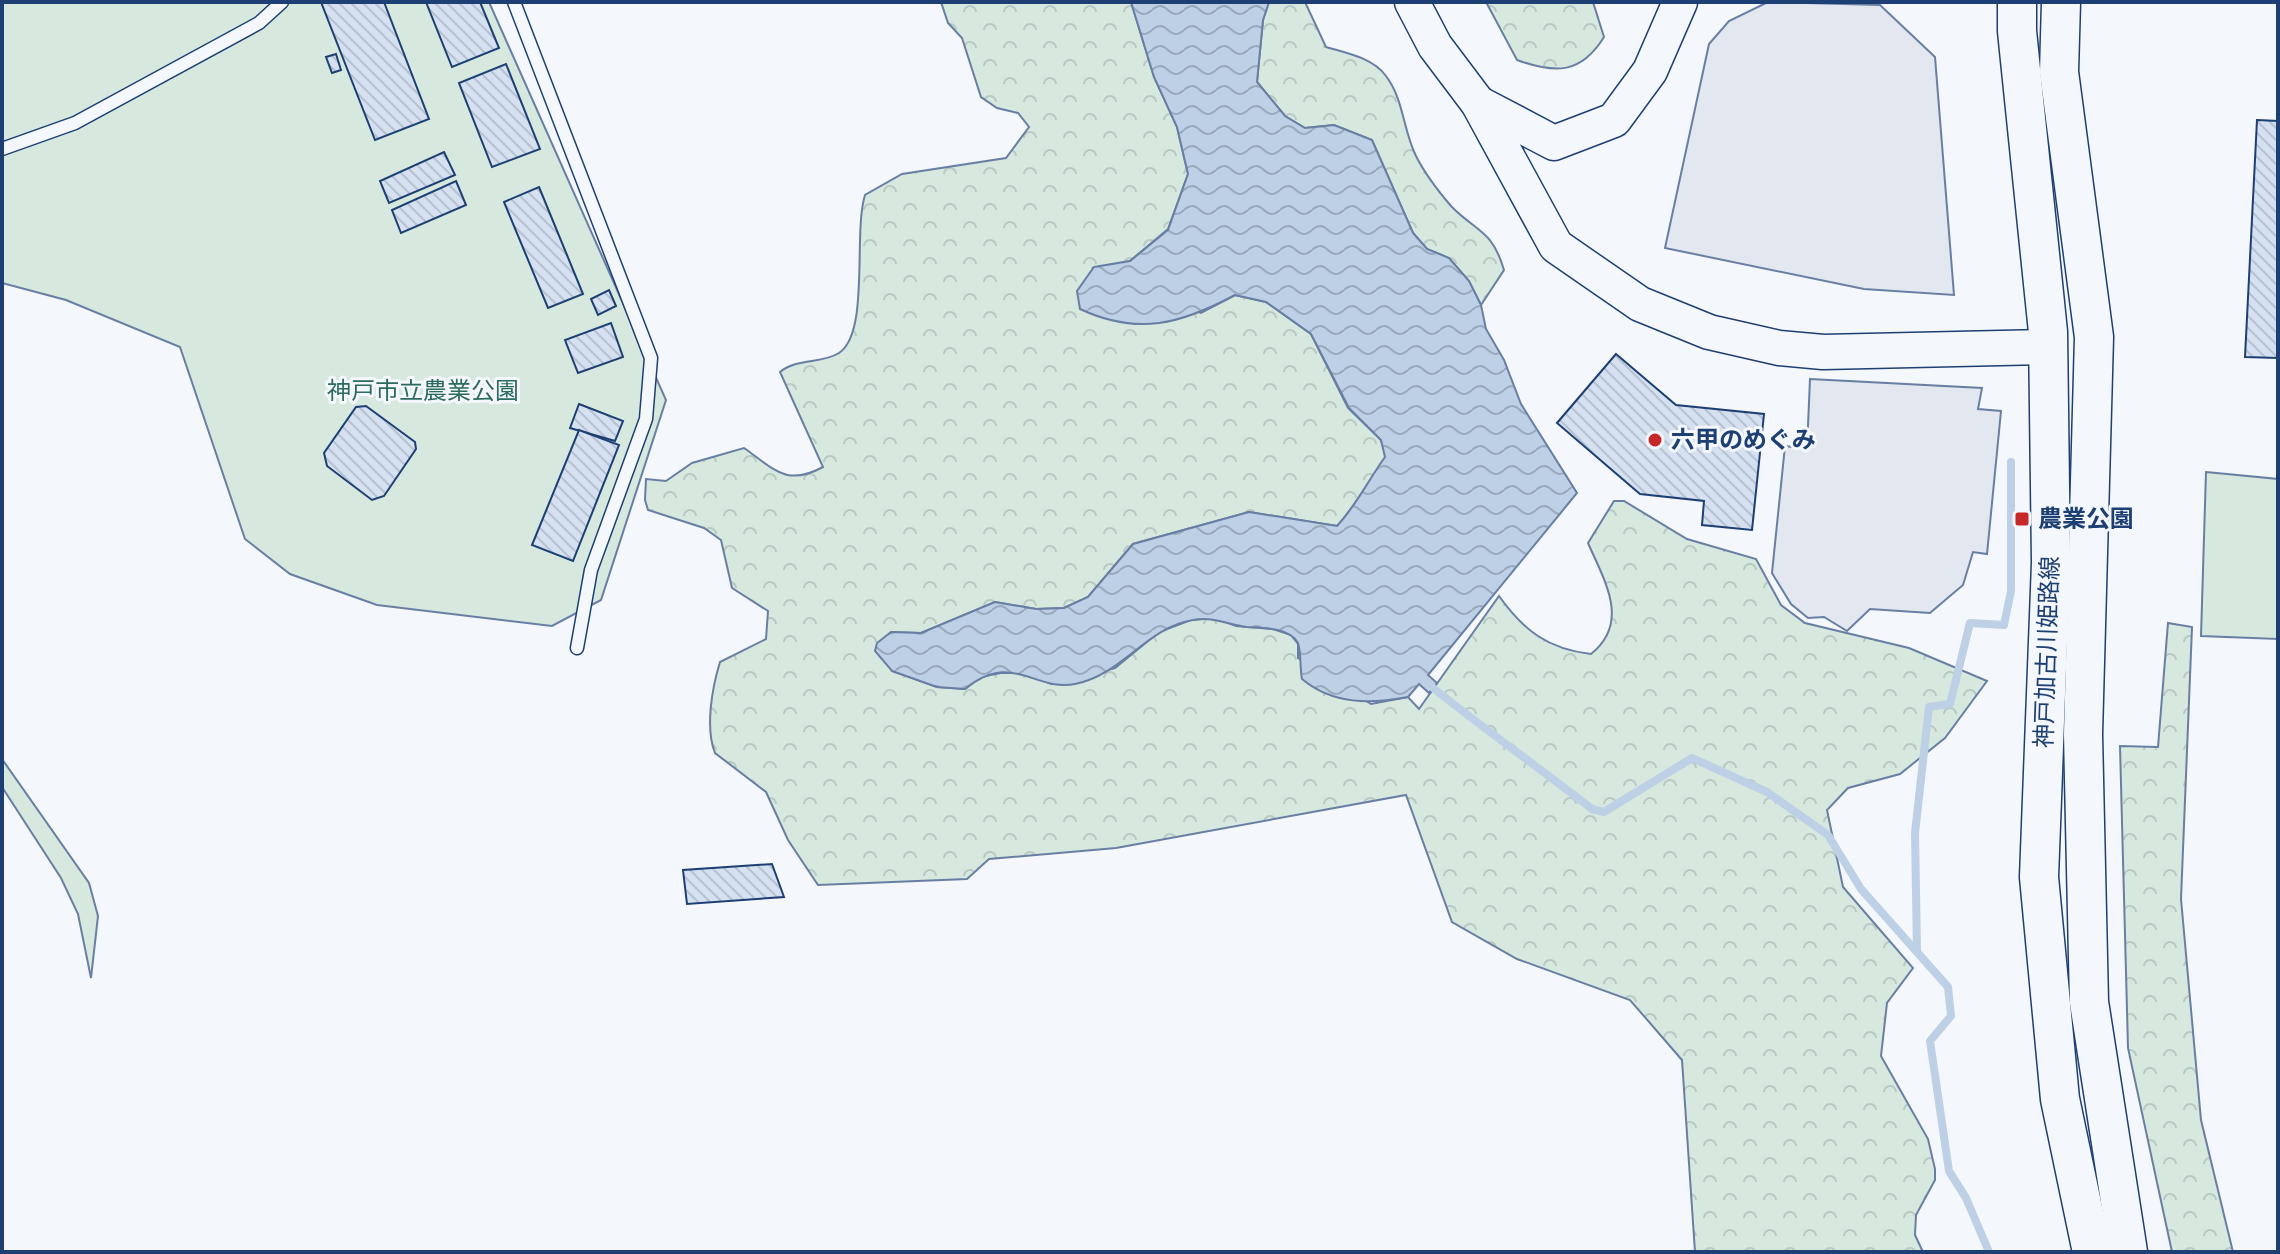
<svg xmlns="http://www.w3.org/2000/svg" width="2280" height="1254" viewBox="0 0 2280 1254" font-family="Poppins,'Noto Sans JP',sans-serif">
<defs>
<pattern id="forest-crowns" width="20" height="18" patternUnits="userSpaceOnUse" patternTransform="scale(2)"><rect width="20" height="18" fill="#d7e8df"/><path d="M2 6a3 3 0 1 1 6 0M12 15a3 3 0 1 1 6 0" fill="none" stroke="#b8c8c3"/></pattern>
<pattern id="water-waves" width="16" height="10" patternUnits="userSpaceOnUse" patternTransform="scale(2)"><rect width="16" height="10" fill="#bed0e5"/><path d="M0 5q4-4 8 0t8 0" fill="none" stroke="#9aaabe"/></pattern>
<pattern id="building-back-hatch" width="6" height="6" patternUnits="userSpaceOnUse" patternTransform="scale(2)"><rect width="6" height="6" fill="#d5e0f0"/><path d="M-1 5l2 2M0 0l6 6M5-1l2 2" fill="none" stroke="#b6c1d1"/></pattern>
</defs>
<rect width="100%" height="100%" fill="#f4f7fb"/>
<g fill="#d7e8df" stroke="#687fa3" stroke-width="2">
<polygon points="2,2 489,2 666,400 601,600 552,626 377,605 290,574 245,539 180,347 66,300 2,283"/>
<polygon points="2206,472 2278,479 2278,639 2201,636"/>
<polygon points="2,759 89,883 98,916 91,978 78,914 61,878 2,787"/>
</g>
<g fill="url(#forest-crowns)" stroke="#687fa3" stroke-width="2">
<path d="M941,2H1131L1154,77L1177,127L1188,174L1168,229L1130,261L1094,268L1201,313L1235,295L1266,302L1311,334L1348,408L1381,440L1386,457C1369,479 1356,506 1337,526L1249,512L1133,544L1088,597L1064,608L1036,609L995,602L921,633L891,632L892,671L937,687L965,689L980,677L1001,673H1025L1051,684L1115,668L1159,632L1191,620L1216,618L1236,626L1273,629L1291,635L1298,644V658L1371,704L1408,697L1419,709L1499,596C1524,631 1548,649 1591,654C1631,622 1604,580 1588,543L1614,501H1624L1687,539L1756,559L1781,605L1805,623L1909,648L1987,681L1945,738L1900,774L1848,788L1827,810L1843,887L1913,968L1887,1003L1881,1056L1928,1139L1935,1169V1180L1916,1215L1915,1235L1923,1252H1695L1682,1060L1630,1000L1517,959L1452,922L1406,795L1116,848L989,859L967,879L818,885L788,840L766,792L715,753C705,728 712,688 720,662L766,639L768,611L732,588L721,540L704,528L648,510L645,500L646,479L666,481L692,463L744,448C774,469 786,487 823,467L780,372C797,358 822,364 839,353C870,333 853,233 865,195L902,174L1006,158L1029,127L1018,113L997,108L981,97L962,38L948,23Z"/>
<path d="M1269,2H1305L1326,47C1347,53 1373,58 1386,76C1404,100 1403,130 1416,156C1424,172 1439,192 1451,206C1476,232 1492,229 1504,270L1481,305L1469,281L1449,258L1427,249L1413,233L1372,140L1334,125L1305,128L1285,116L1257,82L1263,20Z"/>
<path d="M1486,2H1593L1604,37C1581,74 1556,74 1517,60Z"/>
<polygon points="2168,623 2192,627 2181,899 2201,1120 2233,1252 2172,1252 2128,1048 2120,746 2158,747"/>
</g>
<g fill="#e3e8f0" stroke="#687fa3" stroke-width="2">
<polygon points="1768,2 1880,5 1935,57 1954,295 1864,289 1665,248 1709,44 1729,21"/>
<polygon points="1810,379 1982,388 1978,409 2001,411 1987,554 1973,552 1963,585 1930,613 1870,609 1847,631 1824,617 1808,618 1791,604 1772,573 1785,446 1807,449"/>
</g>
<path fill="url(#water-waves)" stroke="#687fa3" stroke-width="2" d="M1131,2H1269L1263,20L1257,82L1285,116L1305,128L1334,125L1372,140L1413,233L1427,249L1449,258L1469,281L1481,305L1486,329L1504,360L1521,404L1577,493L1428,675L1437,683L1429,693L1419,684L1408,697C1371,704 1333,705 1302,679C1300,669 1301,651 1298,643C1290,627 1261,628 1247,627C1228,625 1213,616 1193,620C1147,627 1122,675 1075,684C1034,692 1012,650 965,689L937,687L892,671L875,651L877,643L891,632L921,633L995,602L1036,609L1064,608L1088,597L1133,544L1249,512L1337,526C1356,506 1369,479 1385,457L1381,440L1349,408L1311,334L1266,302L1235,295C1181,324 1138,336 1080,309L1077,291L1094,267L1130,261L1168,230L1188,174L1177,127L1154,77Z"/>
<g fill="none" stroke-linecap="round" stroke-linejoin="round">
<g stroke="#bed0e5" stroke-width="8">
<path d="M1427,683C1481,727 1537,766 1592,809L1604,812L1692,758L1767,792L1828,835L1861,889L1948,987L1951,1016L1930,1041L1949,1171L1966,1198L1989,1252"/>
<polyline points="1917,951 1915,833 1929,707 1950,704 1970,623 2004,625 2011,591 2011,462"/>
</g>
</g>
<g fill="url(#building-back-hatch)" stroke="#1d3f73" stroke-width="2">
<polygon points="321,2 384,2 429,119 375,140"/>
<polygon points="426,2 480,2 499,48 452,67"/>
<polygon points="336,54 341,70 332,73 326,57"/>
<polygon points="506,64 540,149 492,167 459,83"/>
<polygon points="2257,120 2278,121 2278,358 2245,357"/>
<polygon points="444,152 455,175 389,203 380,181"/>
<polygon points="456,181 466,205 401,233 392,210"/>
<polygon points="539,187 583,294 548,308 504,202"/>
<polygon points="609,290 616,306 598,315 591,299"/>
<polygon points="611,323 623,357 578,373 565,340"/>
<polygon points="1616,354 1676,405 1764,414 1752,530 1702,525 1704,501 1640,494 1557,423"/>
<polygon points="579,404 623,421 615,441 570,428"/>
<polygon points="366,406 415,442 416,449 384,496 372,500 327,466 324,453 356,407"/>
<polygon points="579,430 619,445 573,561 532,545"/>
<polygon points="772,864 784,897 687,904 683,870"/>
</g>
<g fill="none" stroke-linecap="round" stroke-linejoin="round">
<defs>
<g id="lane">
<polyline points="514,2 651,358 646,419 591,570 577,648"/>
<polyline points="2,149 75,123 259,23 282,2"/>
</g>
<g id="secondary">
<polyline points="1412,2 1435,46 1478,103 1556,246 1640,304 1709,332 1779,348 1823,352 2048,347"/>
<polyline points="1478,103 1554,143 1614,120 1650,71 1680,2"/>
</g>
<g id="primary">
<polyline points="2017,2 2017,31 2048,332 2051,563 2039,877 2060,1099 2092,1252"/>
<polyline points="2061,2 2059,72 2094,337 2083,734 2089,1002 2128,1252"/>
</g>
</defs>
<use href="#lane" stroke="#1d3f73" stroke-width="15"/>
<use href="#secondary" stroke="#1d3f73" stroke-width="37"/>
<use href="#primary" stroke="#1d3f73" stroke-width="41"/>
<use href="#lane" stroke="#f4f7fb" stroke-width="12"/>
<use href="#secondary" stroke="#f4f7fb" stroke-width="34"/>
<use href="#primary" stroke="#f4f7fb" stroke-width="38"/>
</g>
<g fill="#c62828" stroke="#f4f7fb" stroke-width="3">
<circle cx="1655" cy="440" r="8"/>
<rect x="2014" y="511" width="16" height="16" rx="4"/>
</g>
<g text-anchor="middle" stroke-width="6" stroke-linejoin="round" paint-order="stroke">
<g font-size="24" fill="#2c6c60" stroke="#f4f7fb">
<text x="423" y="399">神戸市立農業公園</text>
</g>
<g font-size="24" font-weight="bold" fill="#1d3f73" stroke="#f4f7fb" text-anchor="start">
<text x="1671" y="448">六甲のめぐみ</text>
<text x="2038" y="527">農業公園</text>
</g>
<g font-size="24" fill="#1d3f73" stroke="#f4f7fb">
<text transform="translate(2047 652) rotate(-88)" y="8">神戸加古川姫路線</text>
</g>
</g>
<rect width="2280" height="1254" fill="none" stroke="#1d3f73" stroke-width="8"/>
</svg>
